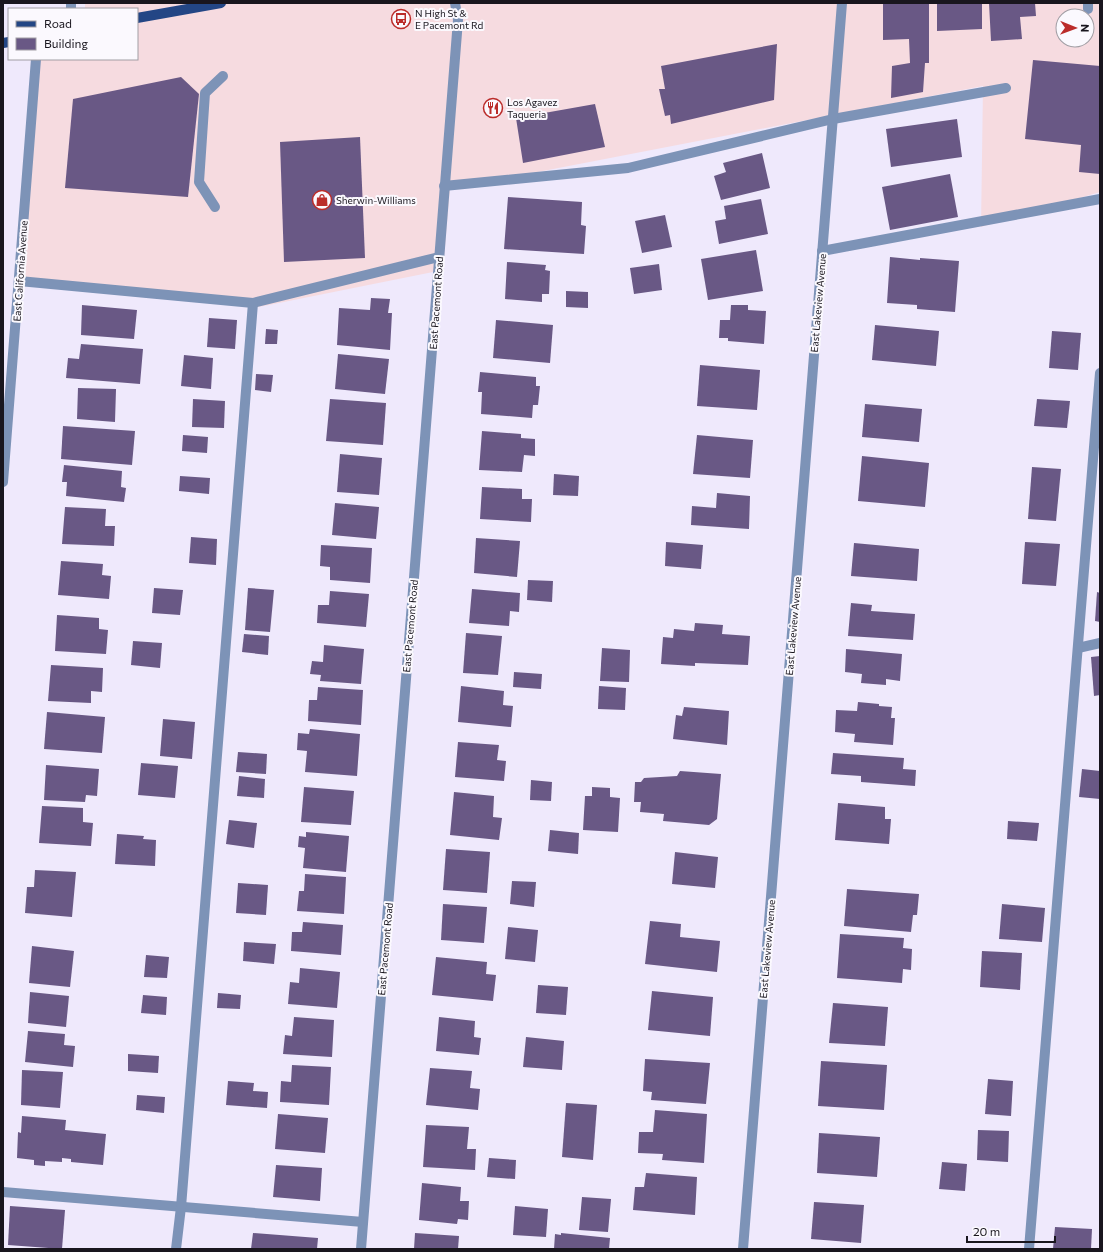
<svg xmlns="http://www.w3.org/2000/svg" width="1103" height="1252" viewBox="0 0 1103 1252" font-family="Commissioner,sans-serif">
<rect width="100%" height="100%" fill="#efe9fc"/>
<path fill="#f6dbe0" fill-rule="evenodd" d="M85,3H1100V192L981,227L983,86L450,189L443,270L259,307L22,284L38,59H137V9H85ZM1063,16H1087V40H1063Z"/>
<g fill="#695885">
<polygon points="883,3 929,3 929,63 925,63 923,92 891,98 892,66 910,63 909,39 883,40"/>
<polygon points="937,3 982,3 982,29 937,31"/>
<polygon points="989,3 1035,3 1036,16 1020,17 1022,39 991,41"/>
<polygon points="777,44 774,100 671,124 670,115 665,116 659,89 665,89 661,66"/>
<polygon points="1033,60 1100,66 1100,174 1079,172 1081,145 1025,139"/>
<polygon points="181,77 199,94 188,197 65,188 73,99"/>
<polygon points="595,104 605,147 523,163 516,118"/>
<polygon points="957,119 962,157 891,167 886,129"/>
<polygon points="360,137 365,258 284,262 280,142"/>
<polygon points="762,153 770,188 721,200 714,176 726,172 723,163"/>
<polygon points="950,174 958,217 890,230 882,187"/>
<polygon points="508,197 582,202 581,225 586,226 584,254 504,249"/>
<polygon points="761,199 768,234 719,244 715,221 726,219 724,206"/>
<polygon points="665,215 672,247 642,253 635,221"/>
<polygon points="756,250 763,291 708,300 701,259"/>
<polygon points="890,257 920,260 920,258 959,261 955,312 917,309 917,305 887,303"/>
<polygon points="507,262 546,265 545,270 550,271 549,294 542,294 542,302 505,299"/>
<polygon points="659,264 662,290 634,294 630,268"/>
<polygon points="566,291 588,292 588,308 566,307"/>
<polygon points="371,298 390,299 388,313 392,313 390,350 337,345 339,308 370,310"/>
<polygon points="82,305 137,310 134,339 81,335"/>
<polygon points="731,305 748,305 748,310 766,311 764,344 728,341 728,338 719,338 720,320 730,320"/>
<polygon points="209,318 237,320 235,349 207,347"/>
<polygon points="496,320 553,325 550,363 493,358"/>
<polygon points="875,325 939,331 936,366 872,360"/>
<polygon points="266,329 278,330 277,344 265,344"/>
<polygon points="1052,331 1081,333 1078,370 1049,368"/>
<polygon points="81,344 143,349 140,384 66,378 68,358 79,359"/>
<polygon points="338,354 389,359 385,394 335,389"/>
<polygon points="184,355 213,358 211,389 181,386"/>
<polygon points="700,365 760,370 757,410 697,406"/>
<polygon points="480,372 536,377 536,386 540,386 538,405 533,405 532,418 481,414 482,392 478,392"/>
<polygon points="256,374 273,375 271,392 255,390"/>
<polygon points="78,388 116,389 115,422 77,419"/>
<polygon points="193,399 225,401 224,428 192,427"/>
<polygon points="330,399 386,403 383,445 326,441"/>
<polygon points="1037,399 1070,401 1067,428 1034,426"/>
<polygon points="865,404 922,409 919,442 862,437"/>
<polygon points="63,426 135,431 132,465 61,459"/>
<polygon points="482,431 521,434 521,438 535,439 535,456 524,455 522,472 479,470"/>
<polygon points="183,435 208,437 207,453 182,451"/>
<polygon points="697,435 753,440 750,478 693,474"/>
<polygon points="340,454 382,458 379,495 337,492"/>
<polygon points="862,456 929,463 925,507 858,501"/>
<polygon points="64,465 122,471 121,487 126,488 124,502 66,496 67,482 62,482"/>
<polygon points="1032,467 1061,469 1056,521 1028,519"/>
<polygon points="554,474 579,476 578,496 553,495"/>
<polygon points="180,476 210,478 209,494 179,491"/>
<polygon points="482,487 522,489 522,499 532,499 531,522 480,519"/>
<polygon points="717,493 750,496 749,529 691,525 692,506 716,508"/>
<polygon points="335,503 379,507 376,539 332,535"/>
<polygon points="65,507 106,509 105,526 115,526 114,546 62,544"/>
<polygon points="191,537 217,539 216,565 189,563"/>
<polygon points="476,538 520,541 517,577 474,573"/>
<polygon points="666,542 703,545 701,569 665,566"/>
<polygon points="1025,542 1060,544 1056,586 1022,584"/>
<polygon points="854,543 919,549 917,581 851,576"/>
<polygon points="321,545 372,548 370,583 330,580 330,567 320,566"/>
<polygon points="61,561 103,564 102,575 111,576 109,599 58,595"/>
<polygon points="528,580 553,581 552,602 527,600"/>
<polygon points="154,588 183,590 180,615 152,613"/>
<polygon points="248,588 274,590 270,632 245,630"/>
<polygon points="472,589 520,593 519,612 510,611 509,626 469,623"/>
<polygon points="330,591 369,594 366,627 317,623 318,605 329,605"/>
<polygon points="1097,592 1100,593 1100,622 1095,621"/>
<polygon points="851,603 872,605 871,611 915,614 913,640 848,636"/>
<polygon points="57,615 99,618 99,629 108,630 106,654 55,651"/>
<polygon points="695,623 723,625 722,634 750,636 748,665 695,663 695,666 661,664 663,637 673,638 674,629 694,631"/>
<polygon points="466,633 502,636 498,675 463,673"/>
<polygon points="244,634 269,636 268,655 242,652"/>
<polygon points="133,641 162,643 160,668 131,665"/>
<polygon points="324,645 364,649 361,684 320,681 321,675 310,674 312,661 323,662"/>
<polygon points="602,648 630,650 629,682 600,681"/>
<polygon points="846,649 902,654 900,681 886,679 886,685 861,683 862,674 845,672"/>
<polygon points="1100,656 1100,695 1094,696 1091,657"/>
<polygon points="51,665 103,668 102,692 91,691 91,703 48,701"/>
<polygon points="514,672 542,674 541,689 513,687"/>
<polygon points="461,686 504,691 503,705 513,706 511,727 458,722"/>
<polygon points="599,686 626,688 625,710 598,709"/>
<polygon points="318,687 363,690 361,725 308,721 309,700 317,700"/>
<polygon points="858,702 879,704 879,706 892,707 891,718 895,718 893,745 854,742 855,734 835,732 836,710 857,711"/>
<polygon points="684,707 729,711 727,745 673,739 676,715 682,716"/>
<polygon points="47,712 105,717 102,753 44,749"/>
<polygon points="163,719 195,722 192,759 160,756"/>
<polygon points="310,729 360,734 357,776 305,772 307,751 297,750 298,733 309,734"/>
<polygon points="458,742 499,745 497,760 506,761 504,781 455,777"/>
<polygon points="238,752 267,754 266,774 236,772"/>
<polygon points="833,753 904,758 903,769 916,770 915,786 861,782 861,776 831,774"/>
<polygon points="141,763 178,766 175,798 138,795"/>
<polygon points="46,765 99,769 97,796 86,795 85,802 44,800"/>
<polygon points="1082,769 1100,771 1100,799 1079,797"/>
<polygon points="680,771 721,774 717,819 709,825 663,821 664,814 640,812 641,802 634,802 635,782 641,782 644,778 677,776"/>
<polygon points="239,776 265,779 264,798 237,796"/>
<polygon points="531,780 552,782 551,801 530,800"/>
<polygon points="304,787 354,791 351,825 301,822"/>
<polygon points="592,787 610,788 610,797 620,798 618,832 583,830 585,796 592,796"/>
<polygon points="454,792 494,796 493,817 502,818 499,840 450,835"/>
<polygon points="838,803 885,807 885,819 891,819 889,844 835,840"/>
<polygon points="42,806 83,808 83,822 93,823 91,846 39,843"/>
<polygon points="229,820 257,823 254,848 226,844"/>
<polygon points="1008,821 1039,823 1037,841 1007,839"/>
<polygon points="550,830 579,833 578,854 548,851"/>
<polygon points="306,832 349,836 346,872 303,868 305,848 298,847 299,836 306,837"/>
<polygon points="117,834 144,836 143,839 156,840 155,866 115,864"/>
<polygon points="446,849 490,852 487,893 443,890"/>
<polygon points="675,852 718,857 715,888 672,884"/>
<polygon points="35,870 76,872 72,917 25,913 27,887 34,887"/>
<polygon points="305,874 346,877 344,914 297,911 299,891 304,891"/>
<polygon points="512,881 536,882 534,907 510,904"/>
<polygon points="238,883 268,885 266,915 236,913"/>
<polygon points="847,889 919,894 917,915 913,915 911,932 844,926"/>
<polygon points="443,904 487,907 484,943 441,940"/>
<polygon points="1002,904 1045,908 1042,942 999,939"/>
<polygon points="650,921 681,924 680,937 720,941 717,972 645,964"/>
<polygon points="303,922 343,925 341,955 291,951 292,932 302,932"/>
<polygon points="508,927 538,930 535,962 505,959"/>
<polygon points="840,934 904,938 903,948 912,949 911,970 903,969 902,983 837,978"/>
<polygon points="244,942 276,944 274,964 243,961"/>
<polygon points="32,946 74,951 70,987 29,983"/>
<polygon points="982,951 1022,953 1020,990 980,987"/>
<polygon points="146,955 169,957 167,978 144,977"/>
<polygon points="436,957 487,962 486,974 496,975 493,1001 432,995"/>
<polygon points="300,968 340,972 337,1008 288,1004 290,982 299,983"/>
<polygon points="538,985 568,987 566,1015 536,1013"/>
<polygon points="652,991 713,997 710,1036 648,1030"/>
<polygon points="30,992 69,996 66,1027 28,1023"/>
<polygon points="218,993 241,995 240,1009 217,1008"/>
<polygon points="143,995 167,997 166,1015 141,1013"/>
<polygon points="833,1003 888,1007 885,1046 829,1043"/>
<polygon points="294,1017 334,1020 332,1057 283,1054 285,1035 292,1036"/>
<polygon points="439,1017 475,1021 474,1037 481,1038 479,1055 436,1051"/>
<polygon points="28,1031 65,1034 64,1045 75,1046 73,1067 25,1062"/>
<polygon points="526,1037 564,1041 562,1070 523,1067"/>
<polygon points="128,1054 159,1056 158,1073 128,1071"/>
<polygon points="645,1059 710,1063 706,1104 651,1100 652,1092 643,1091"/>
<polygon points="821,1061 887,1065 884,1110 818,1106"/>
<polygon points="292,1065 331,1067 329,1105 280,1102 281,1081 291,1082"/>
<polygon points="430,1068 472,1071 470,1088 480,1089 478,1110 426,1105"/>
<polygon points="22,1070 63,1072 60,1108 21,1105"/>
<polygon points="988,1079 1013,1081 1011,1116 985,1114"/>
<polygon points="228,1081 254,1083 253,1091 268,1092 267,1108 226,1105"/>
<polygon points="137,1095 165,1097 164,1113 136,1110"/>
<polygon points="566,1103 597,1105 593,1160 562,1157"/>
<polygon points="655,1110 707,1114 704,1163 662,1160 663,1154 638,1153 639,1132 653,1132"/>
<polygon points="278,1114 328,1118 325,1153 275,1149"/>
<polygon points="22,1116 66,1120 65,1130 106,1134 103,1165 71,1162 71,1159 62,1158 62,1162 45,1161 45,1166 34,1165 34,1160 17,1158 18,1132 21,1133"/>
<polygon points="426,1125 469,1127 467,1149 476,1149 475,1170 423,1167"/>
<polygon points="978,1130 1009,1131 1008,1162 977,1160"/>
<polygon points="819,1133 880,1137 877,1177 817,1173"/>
<polygon points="489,1158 516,1160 515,1179 487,1177"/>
<polygon points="942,1162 967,1164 965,1191 939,1189"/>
<polygon points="276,1165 322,1168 320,1201 273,1197"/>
<polygon points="646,1173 697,1177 695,1215 633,1210 635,1187 644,1187"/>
<polygon points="422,1183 461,1187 460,1201 469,1201 468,1220 458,1219 457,1224 419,1220"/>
<polygon points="582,1197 611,1199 608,1232 579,1230"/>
<polygon points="814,1202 864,1205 861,1243 811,1239"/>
<polygon points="10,1206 65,1210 62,1249 8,1245"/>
<polygon points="515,1206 548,1209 546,1237 513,1235"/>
<polygon points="1055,1227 1092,1229 1091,1249 1053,1249"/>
<polygon points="253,1233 318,1238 317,1249 251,1249"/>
<polygon points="415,1233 459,1236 458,1249 414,1249"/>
<polygon points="561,1233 610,1238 609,1249 554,1249 555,1234 561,1235"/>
</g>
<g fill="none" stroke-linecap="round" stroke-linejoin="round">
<g stroke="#7d93b7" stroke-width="10">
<polyline points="1088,9 1088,3"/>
<polyline points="444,186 628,168 833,119 1006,88"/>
<polyline points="215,207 199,182 205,93 223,76"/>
<polyline points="822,251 1100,199"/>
<polyline points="19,281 253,303 439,257"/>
<polyline points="1078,648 1100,643"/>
<polyline points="3,1192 363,1222"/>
<polyline points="176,1249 181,1207 253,303"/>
<polyline points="1029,1249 1100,373"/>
</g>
<g stroke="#7d93b7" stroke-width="10">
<polyline points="71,9 71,3"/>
<polyline points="3,482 36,59"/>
<polyline points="361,1249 458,20 455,3"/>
<polyline points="743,1249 842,3"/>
</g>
<g stroke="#234685" stroke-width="10">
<polyline points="137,18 221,3"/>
<polyline points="3,43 9,42"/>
</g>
</g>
<defs>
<symbol id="bus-ring" viewBox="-11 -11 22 22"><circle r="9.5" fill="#fbf9fe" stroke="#bb2c2a" stroke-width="1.5"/><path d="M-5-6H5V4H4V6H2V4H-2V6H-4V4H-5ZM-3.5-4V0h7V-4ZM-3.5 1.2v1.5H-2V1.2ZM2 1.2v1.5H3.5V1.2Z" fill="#bb2c2a"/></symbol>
<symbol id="restaurant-ring" viewBox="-11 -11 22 22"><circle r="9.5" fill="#fbf9fe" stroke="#bb2c2a" stroke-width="1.5"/><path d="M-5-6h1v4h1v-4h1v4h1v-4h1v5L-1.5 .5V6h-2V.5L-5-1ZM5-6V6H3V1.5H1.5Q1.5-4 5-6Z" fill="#bb2c2a"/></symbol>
<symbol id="shop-ring" viewBox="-11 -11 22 22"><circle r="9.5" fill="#fbf9fe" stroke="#bb2c2a" stroke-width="1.5"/><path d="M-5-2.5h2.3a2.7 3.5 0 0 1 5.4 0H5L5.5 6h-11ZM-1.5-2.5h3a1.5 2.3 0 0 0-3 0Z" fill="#bb2c2a"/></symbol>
</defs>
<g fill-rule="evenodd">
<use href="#bus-ring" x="390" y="8" width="22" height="22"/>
<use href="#restaurant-ring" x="482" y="97" width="22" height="22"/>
<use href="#shop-ring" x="311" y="189" width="22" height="22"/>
</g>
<g text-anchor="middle" stroke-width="4" stroke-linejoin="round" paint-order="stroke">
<g font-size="10" fill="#19161e" stroke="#fbf9fe" text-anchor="start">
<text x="415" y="17">N High St &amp;<tspan x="415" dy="12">E Pacemont Rd</tspan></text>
<text x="507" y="106">Los Agavez<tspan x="507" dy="12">Taqueria</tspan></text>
<text x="336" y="204">Sherwin-Williams</text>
</g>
<g font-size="10" fill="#19161e" stroke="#fbf9fe">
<text transform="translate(20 271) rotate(-86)" y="4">East California Avenue</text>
<text transform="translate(436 303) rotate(-86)" y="4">East Pacemont Road</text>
<text transform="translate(818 303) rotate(-85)" y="4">East Lakeview Avenue</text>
<text transform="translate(410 626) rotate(-85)" y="4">East Pacemont Road</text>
<text transform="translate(793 626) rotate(-85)" y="4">East Lakeview Avenue</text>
<text transform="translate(385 949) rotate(-85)" y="4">East Pacemont Road</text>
<text transform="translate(767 949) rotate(-85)" y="4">East Lakeview Avenue</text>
</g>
</g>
<rect width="1103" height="1252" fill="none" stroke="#19161e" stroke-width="8"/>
<rect x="8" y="8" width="130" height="52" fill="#fbf9fe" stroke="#a19ea4"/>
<rect x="16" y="21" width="20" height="6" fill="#234685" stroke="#a19ea4"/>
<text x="44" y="28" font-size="12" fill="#19161e">Road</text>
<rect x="16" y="38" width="20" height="12" fill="#695885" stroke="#a19ea4"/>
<text x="44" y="48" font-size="12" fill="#19161e">Building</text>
<g transform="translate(1075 28) rotate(91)"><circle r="19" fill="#fbf9fe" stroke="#a19ea4"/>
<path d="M0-3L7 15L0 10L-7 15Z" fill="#bb2c2a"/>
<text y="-6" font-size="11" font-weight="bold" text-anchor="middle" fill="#19161e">N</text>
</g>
<path d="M967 1236v6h88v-6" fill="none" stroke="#19161e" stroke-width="2"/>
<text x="973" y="1236" font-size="12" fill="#19161e" stroke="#fbf9fe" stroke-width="3" paint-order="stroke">20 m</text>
</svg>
